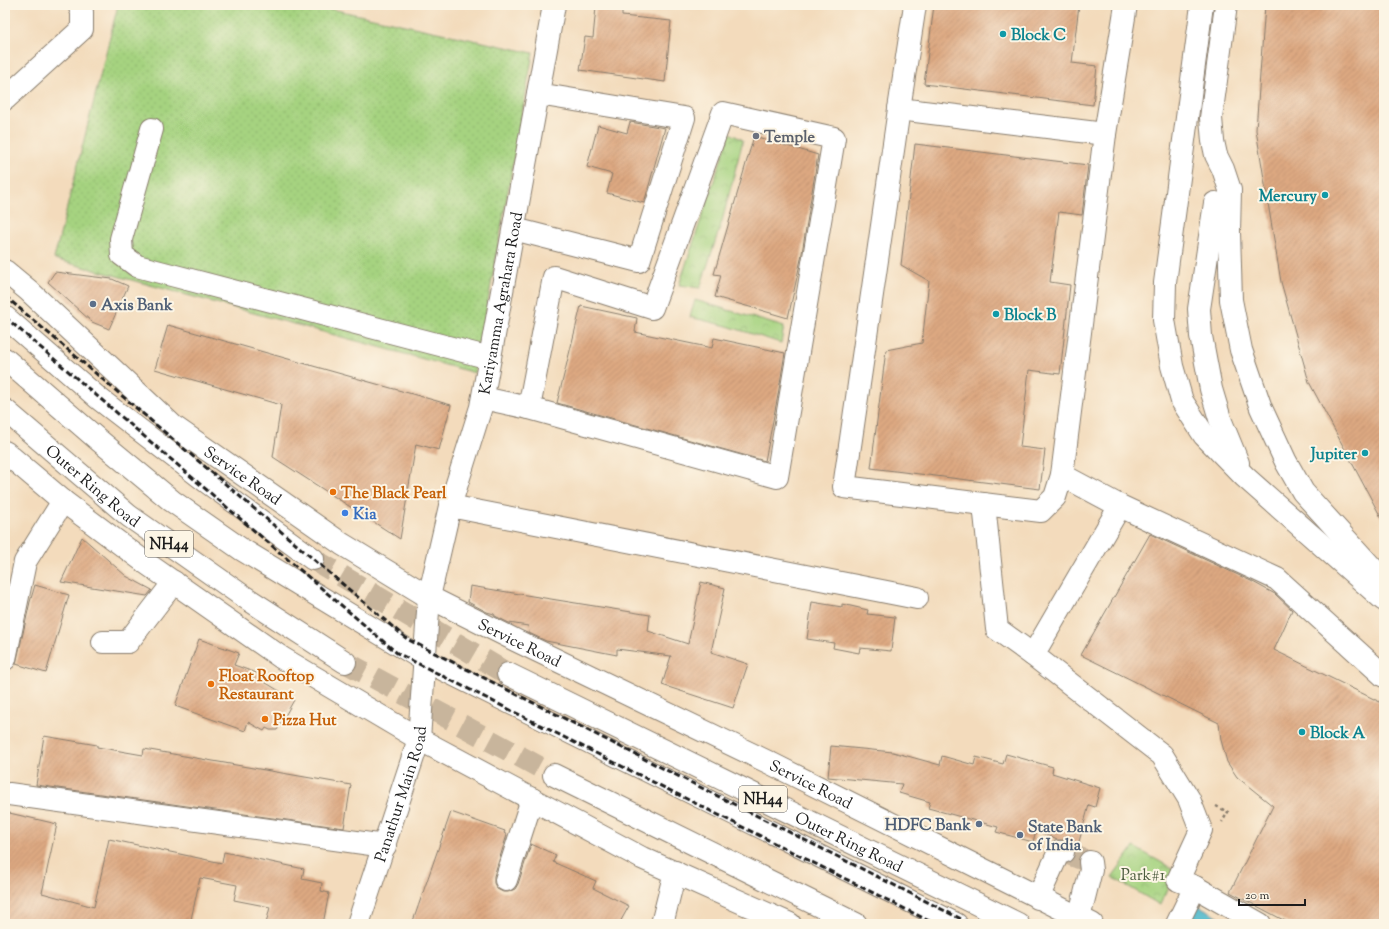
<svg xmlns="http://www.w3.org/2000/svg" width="1389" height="929" viewBox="0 0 1389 929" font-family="'Sorts Mill Goudy',serif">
<defs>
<pattern id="grass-dots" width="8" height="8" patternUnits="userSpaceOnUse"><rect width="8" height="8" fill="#a6d380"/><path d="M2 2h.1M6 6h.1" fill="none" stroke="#8eb56e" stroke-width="1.8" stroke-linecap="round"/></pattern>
<pattern id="park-crowns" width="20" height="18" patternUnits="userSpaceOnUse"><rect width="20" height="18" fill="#a6d380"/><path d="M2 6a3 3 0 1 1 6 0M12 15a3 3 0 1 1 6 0" fill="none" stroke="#8eb56e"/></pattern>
<pattern id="building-hatch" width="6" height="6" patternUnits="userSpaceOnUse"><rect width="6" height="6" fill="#dda881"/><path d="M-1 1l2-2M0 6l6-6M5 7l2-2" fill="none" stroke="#bd906f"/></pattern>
</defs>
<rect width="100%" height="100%" fill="#fcf5e5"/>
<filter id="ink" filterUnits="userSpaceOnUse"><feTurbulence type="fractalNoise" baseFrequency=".025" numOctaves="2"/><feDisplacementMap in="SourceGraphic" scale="8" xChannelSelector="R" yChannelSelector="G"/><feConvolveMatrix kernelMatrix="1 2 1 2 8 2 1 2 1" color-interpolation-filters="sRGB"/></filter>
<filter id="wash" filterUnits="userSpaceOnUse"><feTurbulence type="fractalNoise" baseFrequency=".012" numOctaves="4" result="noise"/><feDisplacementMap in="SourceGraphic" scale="16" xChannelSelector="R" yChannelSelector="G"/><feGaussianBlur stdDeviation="0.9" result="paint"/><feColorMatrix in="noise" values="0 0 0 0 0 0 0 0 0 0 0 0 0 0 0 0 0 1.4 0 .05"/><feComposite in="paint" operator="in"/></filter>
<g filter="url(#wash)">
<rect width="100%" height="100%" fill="#f3dbbc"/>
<polygon fill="url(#grass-dots)" stroke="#61784e" points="118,5 313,5 533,53 475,373 54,259"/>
<g fill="url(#park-crowns)" stroke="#61784e">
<polygon points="730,133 743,140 722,221 700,288 679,285"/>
<polygon points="695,300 784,327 781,343 727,326 690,317"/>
<polygon points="1134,847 1175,870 1160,905 1112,877"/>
</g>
<polygon fill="#4eb8cb" stroke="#356a74" points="1196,904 1232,924 1185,924"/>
<g id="blocks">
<g fill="url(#building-hatch)">
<polygon points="934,5 1079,5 1072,63 1097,66 1093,105 924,84"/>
<polygon points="1265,5 1384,5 1384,523 1309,382 1281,282 1256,130"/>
<polygon points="596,7 622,9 622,16 671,21 665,82 580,70 585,37 593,38"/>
<polygon points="630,122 665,128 644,203 607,193 612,174 587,167 598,125 627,133"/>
<polygon points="754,136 818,155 801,259 788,318 715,297 721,275 714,274"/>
<polygon points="915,144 1088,165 1082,215 1059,212 1050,282 1070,285 1060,374 1029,370 1020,447 1045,450 1040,489 871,468 886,350 922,343 929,281 901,265"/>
<polygon points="55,272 112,279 128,286 109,329 92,322 48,282"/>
<polygon points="581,306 637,318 635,332 712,348 714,338 785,353 778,395 765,461 557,403"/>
<polygon points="168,325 451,405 439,450 416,444 400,539 273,457 281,405 155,369"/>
<polygon points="1150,534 1251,581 1275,594 1292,610 1274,650 1384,704 1384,924 1291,924 1230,892 1273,806 1237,777 1227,762 1221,740 1219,723 1081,655"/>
<polygon points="82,537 126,576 152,590 147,596 61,582"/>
<polygon points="701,582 725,588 711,652 748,664 733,708 662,685 671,656 617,649 617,655 546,641 529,633 528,626 509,623 495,616 494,614 487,612 468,602 470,586 650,615 648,631 688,644"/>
<polygon points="35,585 69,595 46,673 16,664 30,602"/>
<polygon points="812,602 842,607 842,604 868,610 867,614 895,617 891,651 860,648 859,653 833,648 834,643 807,639"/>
<polygon points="199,639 239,653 234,665 265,676 263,681 294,700 277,730 270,730 266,728 264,731 248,722 245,731 175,706"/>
<polygon points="44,736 97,745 97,747 143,755 144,749 351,785 344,828 36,785"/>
<polygon points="831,746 893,752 940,765 942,756 974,765 976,757 1003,764 1006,754 1053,767 1052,773 1100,788 1095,807 1089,805 1077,849 1069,841 1063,840 1057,840 1036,830 1033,842 996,832 998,827 928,808 930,802 899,793 902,784 828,777"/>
<polygon points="5,812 57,824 42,893 94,907 109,839 222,863 224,852 304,869 302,879 322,883 321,891 329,893 323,924 266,924 270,907 234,900 237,885 200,878 190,924 5,924"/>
<polygon points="451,812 505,831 504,833 507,835 494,876 494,883 497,889 503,892 508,892 515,889 518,884 531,844 556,855 553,862 596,881 593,888 629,906 619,924 412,924"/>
</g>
</g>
</g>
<g filter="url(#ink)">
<use href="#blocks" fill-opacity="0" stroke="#887c6c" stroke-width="1"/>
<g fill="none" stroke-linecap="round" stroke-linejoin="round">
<polyline stroke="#c8b59c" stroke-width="22" stroke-dasharray="22 11" stroke-linecap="butt" points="1063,852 1090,862"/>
<g stroke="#c8b59c" stroke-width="22" stroke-dasharray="22 11" stroke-linecap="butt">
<polyline points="313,559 508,674"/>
<polyline points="345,662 554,775"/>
</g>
<defs>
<g id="minor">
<polyline points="915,5 899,109 844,487 1041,511 1055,497 1062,475 1105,134 1126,5"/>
<polyline points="1202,5 1165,283 1164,320 1172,366 1182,401 1204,435 1245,477 1384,600"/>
<polyline points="1226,5 1211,118 1213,141 1216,155 1223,169 1230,190 1229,232 1231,300 1241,350 1261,408 1286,462 1303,492 1384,581"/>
<polyline points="5,99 82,29 82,12 79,5"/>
<polyline points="899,109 1105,134"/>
<polygon points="723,113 834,138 777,477 529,408 554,277 652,308"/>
<polyline points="152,129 121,239 122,255 137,266 490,358"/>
<polyline points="1215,203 1199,309 1201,336 1211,389 1220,419 1238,463"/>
<polyline points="514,229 639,261 684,118 538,94"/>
<path id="s1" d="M5,271L28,290L173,426L342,544L429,597L515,640L772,764L1092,924"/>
<polyline points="483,398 529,408"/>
<polyline points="5,452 63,501 146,563 282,658 419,739 642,858 790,924"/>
<polyline points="1062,475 1120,506 1277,579 1384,676"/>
<polyline points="984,504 997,629 1033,655 1162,755 1189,799 1201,830 1178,880 1195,887 1177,924"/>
<polyline points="450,506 917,598"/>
<polyline points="103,642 128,642 174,582"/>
<polyline points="1033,655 1120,506"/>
<polyline points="5,659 25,562 63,501"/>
<polyline points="9,794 385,846"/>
<polyline points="506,880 532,799"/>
<polyline points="1195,887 1260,924"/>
<polyline points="1038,898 1057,856 1059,852 1063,852"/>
<polyline points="1079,918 1091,870 1090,862"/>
<path id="s2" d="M358,924L419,739L429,597L450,506L481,407L554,5"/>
<polyline points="662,924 675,872"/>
</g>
<g id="highway">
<polyline points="5,317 98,398 207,482 313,559"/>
<polyline points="5,359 95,437 172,501 241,549 424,660 956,924"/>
<path id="s3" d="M5,410L129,516L240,594L345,662"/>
<path id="s4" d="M508,674L1018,924"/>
<polyline points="554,775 856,924"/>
</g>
</defs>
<use href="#minor" stroke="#887c6c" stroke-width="24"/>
<use href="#highway" stroke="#887c6c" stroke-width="24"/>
<polyline stroke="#887c6c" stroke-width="2.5" stroke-dasharray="3 3" stroke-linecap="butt" points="1216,806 1228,812 1222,822"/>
<use href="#minor" stroke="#fff" stroke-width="22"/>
<use href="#highway" stroke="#fff" stroke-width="22"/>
<g stroke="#1c1c1c" stroke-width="3" stroke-dasharray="6 3" stroke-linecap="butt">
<polyline points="5,296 407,639 971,924"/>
<polyline points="5,317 397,653 935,924"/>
</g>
</g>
</g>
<g fill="#0f9aa8" stroke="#fcf5e5" stroke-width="1.5">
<circle cx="1003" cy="34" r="4"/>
<circle cx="1325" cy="195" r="4"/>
<circle cx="996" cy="314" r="4"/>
<circle cx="1365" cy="453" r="4"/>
<circle cx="1302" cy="732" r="4"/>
</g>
<circle fill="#6b7280" stroke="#fcf5e5" stroke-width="1.5" cx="756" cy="136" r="4"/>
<g fill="#5c6f8a" stroke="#fcf5e5" stroke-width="1.5">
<circle cx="93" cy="304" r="4"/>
<circle cx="979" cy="824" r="4"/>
<circle cx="1020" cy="835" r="4"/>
</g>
<g fill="#e8710a" stroke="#fcf5e5" stroke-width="1.5">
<circle cx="333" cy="492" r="4"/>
<circle cx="211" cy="684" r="4"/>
<circle cx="265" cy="719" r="4"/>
</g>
<circle fill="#3f7fe0" stroke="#fcf5e5" stroke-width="1.5" cx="345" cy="513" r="4"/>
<g text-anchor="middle" stroke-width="4" stroke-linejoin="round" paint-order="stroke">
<g fill="#fcf5e5" stroke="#5f5d58" stroke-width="1">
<rect x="145" y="531" width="48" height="26" rx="3"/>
<rect x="739" y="786" width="48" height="26" rx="3"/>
</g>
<g font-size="15" font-weight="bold" fill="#1c1c1c">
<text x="169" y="549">NH44</text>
<text x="763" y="804">NH44</text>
</g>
<g font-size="16" font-weight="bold" fill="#0d838f" stroke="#fcf5e5" text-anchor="start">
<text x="1011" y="40">Block C</text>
<text x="1317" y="201" text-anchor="end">Mercury</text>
<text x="1004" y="320">Block B</text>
<text x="1357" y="459" text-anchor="end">Jupiter</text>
<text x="1310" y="738">Block A</text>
</g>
<g font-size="16" font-weight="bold" fill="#5b616d" stroke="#fcf5e5" text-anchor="start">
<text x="764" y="142">Temple</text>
</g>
<g font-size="16" fill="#1c1c1c" stroke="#fcf5e5">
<text dy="6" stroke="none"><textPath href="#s2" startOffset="640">Kariyamma Agrahara Road</textPath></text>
<text dy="6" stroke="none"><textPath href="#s1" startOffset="314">Service Road</textPath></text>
<text dy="6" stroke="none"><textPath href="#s3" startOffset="116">Outer Ring Road</textPath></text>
<text dy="6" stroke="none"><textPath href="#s1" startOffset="638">Service Road</textPath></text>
<text dy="6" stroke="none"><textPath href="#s1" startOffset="962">Service Road</textPath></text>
<text dy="6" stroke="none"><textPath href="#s2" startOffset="137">Panathur Main Road</textPath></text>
<text dy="6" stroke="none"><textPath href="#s4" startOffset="380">Outer Ring Road</textPath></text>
</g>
<g font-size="16" font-weight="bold" fill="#4e5e75" stroke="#fcf5e5" text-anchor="start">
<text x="101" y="310">Axis Bank</text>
<text x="971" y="830" text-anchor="end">HDFC Bank</text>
<text x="1028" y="832">State Bank<tspan x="1028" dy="18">of India</tspan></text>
</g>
<g font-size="16" font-weight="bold" fill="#c56008" stroke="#fcf5e5" text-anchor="start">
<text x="341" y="498">The Black Pearl</text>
<text x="219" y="681">Float Rooftop<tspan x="219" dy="18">Restaurant</tspan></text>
<text x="273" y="725">Pizza Hut</text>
</g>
<g font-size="16" font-weight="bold" fill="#366cbe" stroke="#fcf5e5" text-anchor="start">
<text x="353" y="519">Kia</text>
</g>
<g font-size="16" fill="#4c5c3f" stroke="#fcf5e5">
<text x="1143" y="880">Park#1</text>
</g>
</g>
<rect width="1389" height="929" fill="none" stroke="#fcf5e5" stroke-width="20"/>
<path d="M1239 899v6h66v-6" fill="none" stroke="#1c1c1c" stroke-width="2"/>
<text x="1245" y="899" font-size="12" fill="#1c1c1c" stroke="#fcf5e5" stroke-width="3" paint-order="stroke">20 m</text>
</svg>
